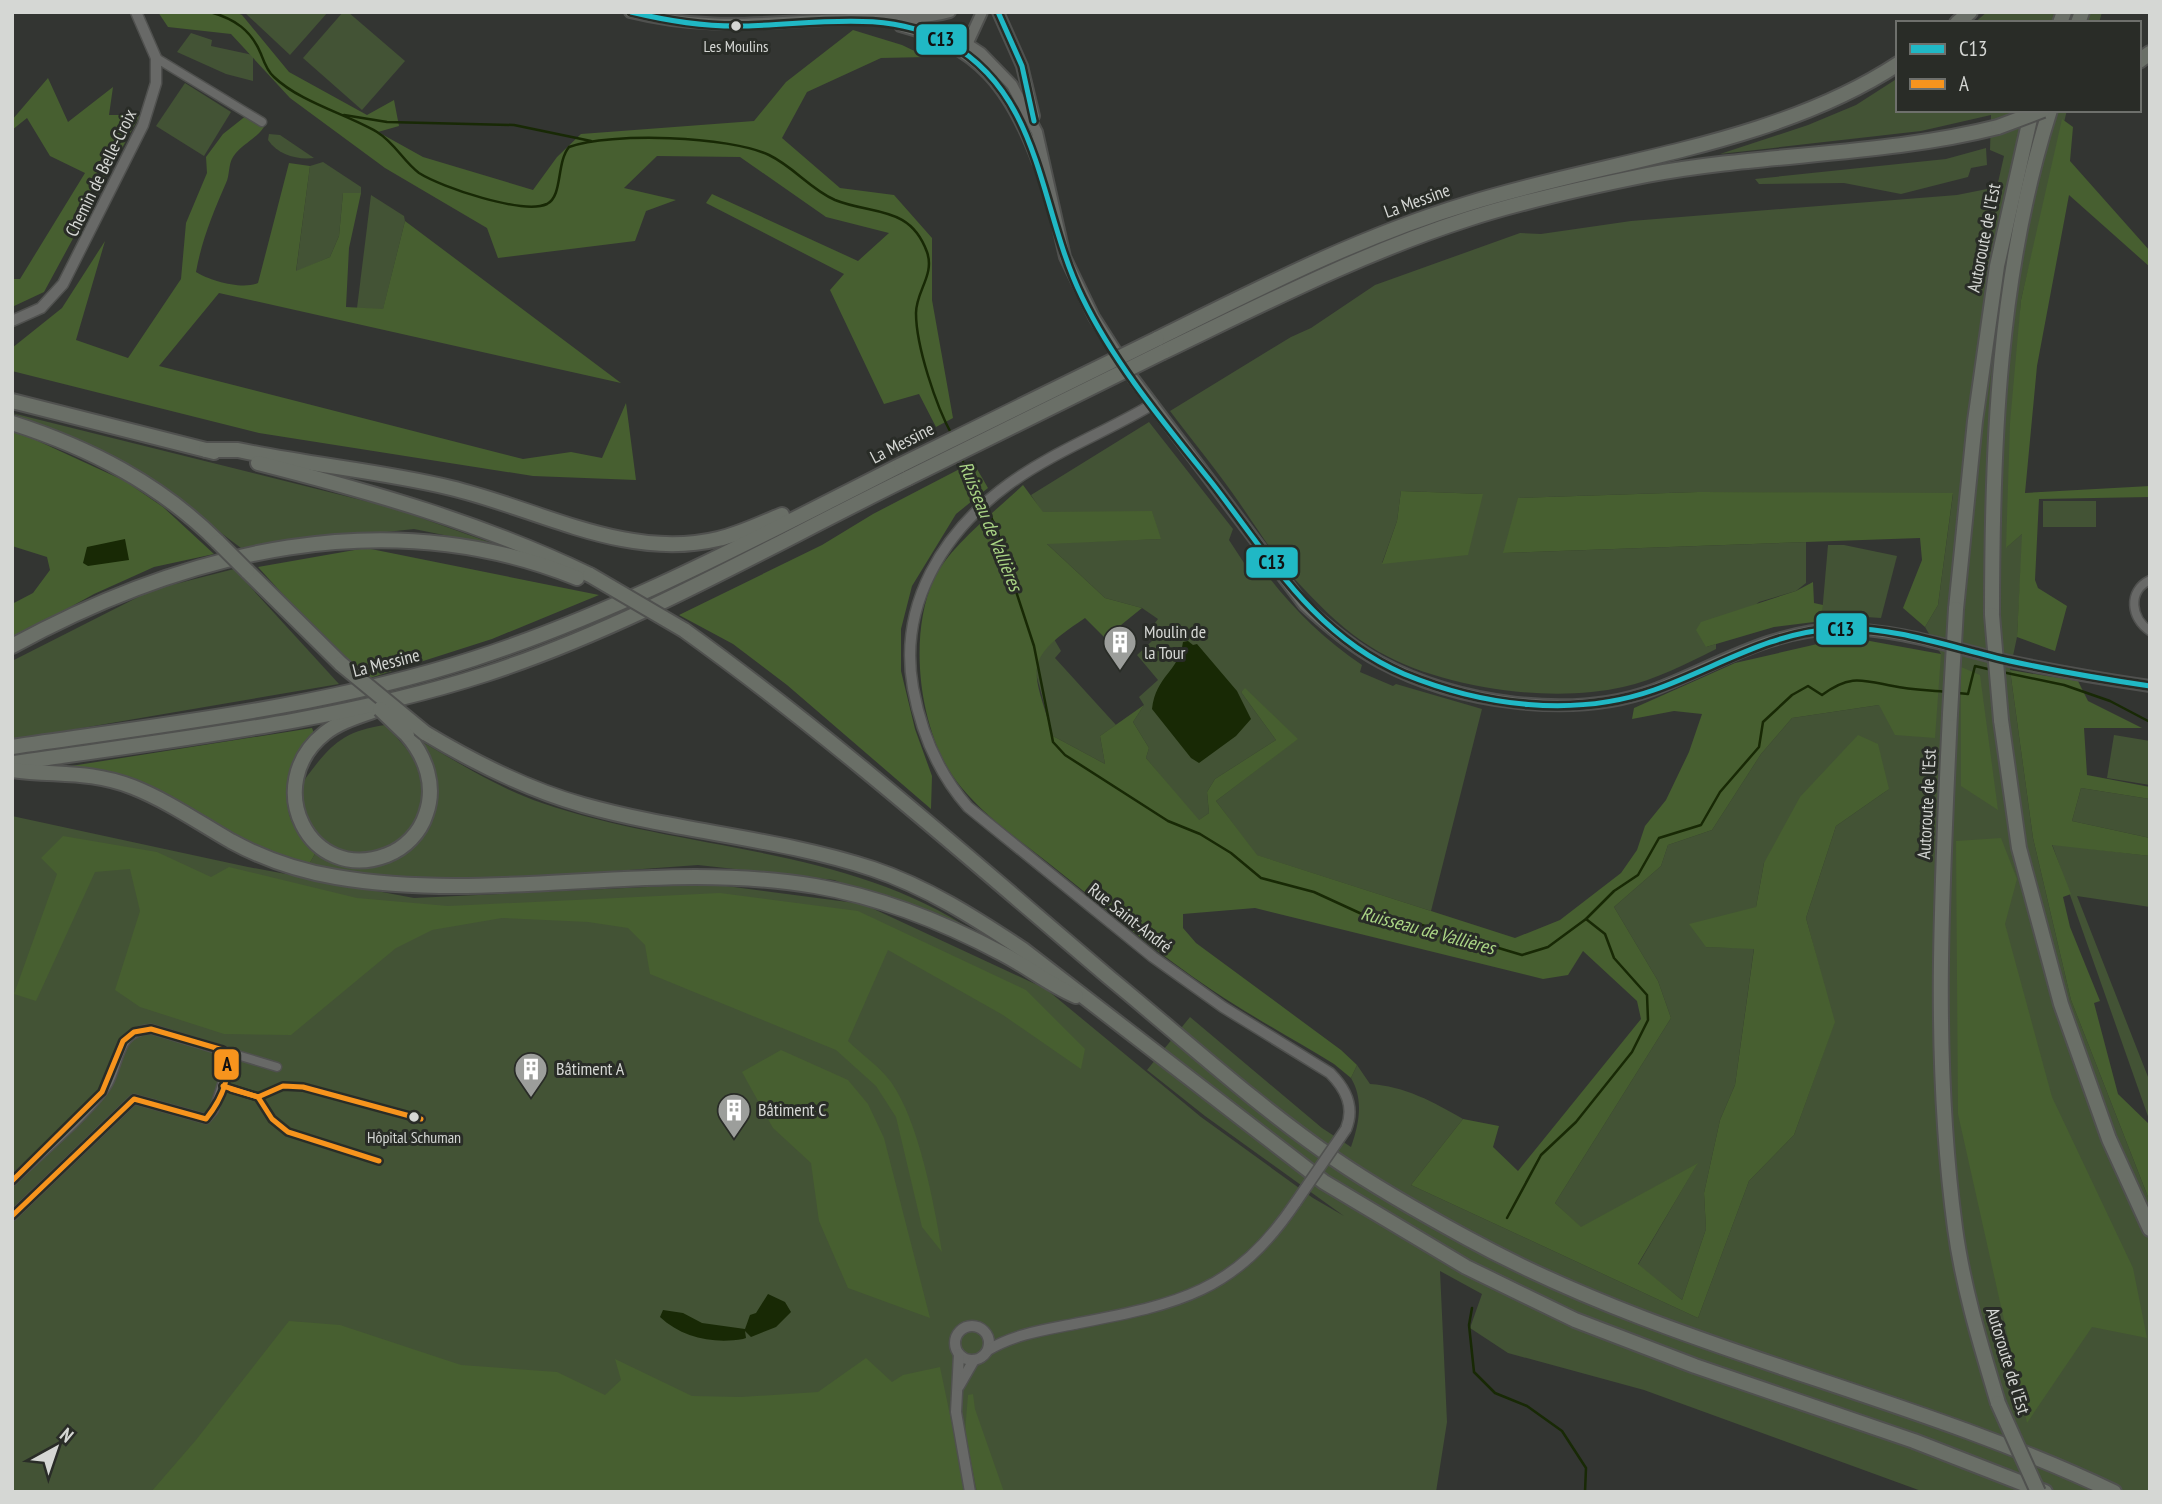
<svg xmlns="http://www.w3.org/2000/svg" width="2162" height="1504" viewBox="0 0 2162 1504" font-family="'PT Sans Narrow',sans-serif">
<rect width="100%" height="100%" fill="#333532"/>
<g fill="#435335" fill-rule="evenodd">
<polygon points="244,12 328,12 290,55"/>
<polygon points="343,12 348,12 405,61 362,110 303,58"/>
<polygon points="1987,12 2102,12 2099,23 1974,23"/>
<polygon points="191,33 212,40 211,46 253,55 253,81 226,74 177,52"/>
<path d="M1898,78V110H2067L2021,300L2007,547L2023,533L2017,637L2010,670L2033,838L2071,1000L2150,1202V1492H1924L1644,1390L1508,1353L1470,1328L1482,1294L1440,1271L1447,1422L1436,1492H12V816L248,867L414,898L711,884L863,904L1046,989L1201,1117L1313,1198L1344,1216L1205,1116L1147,1070L1190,1017L1322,1128L1351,1147C1359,1124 1364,1100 1351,1078L1357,1065L1370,1084C1404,1086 1434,1102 1463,1119L1411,1185L1698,1318L1749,1181L1794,1135L1834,1023L1806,918L1836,826L1889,789L1764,863L1756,907L1706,947L1754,948L1735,1085L1720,1120L1704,1193L1706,1229L1682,1300L1638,1265L1697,1164L1581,1228L1555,1203L1671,1018L1658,981L1614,907L1661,866L1668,845L1712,830L1761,754L1792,718L1879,705L1941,654L1925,627L1938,605L1953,494L1698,492L1519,498L1504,553L1806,542V583L1796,591L1759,602L1706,647L1716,644V649C1686,664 1655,680 1623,687C1549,704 1436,688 1371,647C1346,632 1324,610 1304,589C1275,560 1255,524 1231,491C1212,464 1190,438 1170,411L1291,337L1311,328L1375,285L1520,233L1541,234L1631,221L1957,195L1997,187L2004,156L1990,150L1991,115L1921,131L1720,154L1808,125L1856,105ZM1401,491L1482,494L1382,563L1397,521Z"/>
<polygon points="185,83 231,112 204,156 156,126"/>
<path d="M269,134L280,135L314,158C297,160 278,155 268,140Z"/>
<polygon points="1986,148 1987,165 1971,168 1968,177 1901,194 1844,183 1759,184 1755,179 1946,159"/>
<polygon points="323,162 361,187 361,193 343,193 339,236 330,257 296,272 310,166"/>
<polygon points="371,195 404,216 405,221 383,310 357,308"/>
<polygon points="12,413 393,508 503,547 414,529 241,548 155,483 95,448"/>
<path d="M1149,422L1233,529L1229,540L1248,569L1261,567C1290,606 1322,638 1362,665L1360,672L1393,686L1396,684L1482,709L1431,911L1256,855L1216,801L1297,739L1245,689L1241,692L1276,740L1215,779L1207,792L1209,813L1198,821L1146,758L1149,748L1133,722L1144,705L1139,697L1158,680L1137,655L1152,641L1146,634L1158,619L1142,608L1105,598L1046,543L1160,539L1152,512H1042L1031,495Z"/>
<rect x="2043" y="501" width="53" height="26"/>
<polygon points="1828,545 1844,545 1897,556 1881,618 1822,614"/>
<polygon points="234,569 339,684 12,740 12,661 152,590"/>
<polygon points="1054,639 1061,651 1055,658 1116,725 1100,736 1105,764 1053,736 1036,674 1039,654"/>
<path d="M385,725C394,735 406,746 412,757C457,843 336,892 305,815C300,801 299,786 308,775C332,743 345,731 385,725Z"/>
<polygon points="2114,735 2150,741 2150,785 2107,778"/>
<path d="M419,740C459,763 498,788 542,803C685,852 847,845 976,933L834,880L698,865L492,880L407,879L308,866L316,852C364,880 436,861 437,796C437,777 426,757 419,740Z"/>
<polygon points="2081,788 2150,799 2150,838 2072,821"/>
<polygon points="2052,844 2150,856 2150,907 2077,896 2150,1082 2150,1122"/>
</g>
<g fill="#475f30">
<polygon points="158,12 235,12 242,15 289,72 367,115 394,100 399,126 378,132 423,157 533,190 557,157 581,134 754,121 786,82 853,30 902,45 927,57 881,58 807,92 782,138 840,188 894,195 932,238 932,300 953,418 936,427 919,394 884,404 830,290 844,274 706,203 712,194 858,261 889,233 826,217 740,157 657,156 624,188 676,200 646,211 635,241 498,258 487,228 385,168 290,98 231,34 168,27"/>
<polygon points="48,78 68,122 113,87 109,115 140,115 44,292 12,307 12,279 20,279 85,173 50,156 27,118 12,130 12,120"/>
<path d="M247,115L264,127C256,139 242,144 233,157C228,165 230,175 226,183C213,213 202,239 196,272C210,281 243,290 258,283L289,163L310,166L296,271L330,257L339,236L343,193H361L349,248L346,307L383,309L405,221L621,383L219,293L159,366L523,459L571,452L602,458L626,403L636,480L533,476L259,433L12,371V348L62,308L105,241L76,340L128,358L181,279L186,223L207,173L206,157L223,134Z"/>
<polygon points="2062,119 2073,127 2070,161 2150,251 2150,267 2069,195 2037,366 2025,493 2150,486 2150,497 2039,499 2035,580 2038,588 2067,606 2055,651 2017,637 2022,534 2006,548 2010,423 2021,300"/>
<polygon points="12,429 125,481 163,507 214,554 154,567 94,594 12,639 12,604 33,593 50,570 47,557 12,546"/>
<polygon points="973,462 988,488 956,514 912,586 901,629 901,671 915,729 932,776 931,809 787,685 733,644 679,615 822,545 873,514"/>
<path d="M1023,485L1043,512L1152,511L1161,539L1047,544L1105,598L1142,608L1105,638L1085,618C1020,661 1033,668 1053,736L1105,764L1100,736L1144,705L1133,722L1149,748L1146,758L1199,820L1209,813L1207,792L1215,779L1276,740L1241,692L1245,688L1298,739L1216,801L1257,855L1515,938L1560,920L1621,873L1637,850L1645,826L1666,800L1689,752L1702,714L1674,711L1632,719L1634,708L1735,663L1848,637L1941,654L1935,738L1895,735L1879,705L1792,718L1761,754L1712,830L1668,845L1661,866L1614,907L1658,981L1671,1018L1555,1203L1581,1227L1698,1163L1638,1264L1682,1300L1706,1229L1704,1193L1720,1120L1735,1085L1754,949L1706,947L1689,924L1756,907L1764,863L1800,797L1858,735L1878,744L1889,789L1836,826L1806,918L1835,1022L1794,1135L1749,1181L1698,1318L1411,1185L1463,1119L1499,1126L1493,1147L1518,1171L1641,1019L1637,1001L1583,951L1568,975L1543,979L1255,908L1183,914V928L1196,943L1341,1050L1357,1065L1351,1078L1334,1064C1293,1039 1251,1016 1212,990C1159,955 1111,913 1061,873C1028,846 989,821 961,787C920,738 907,640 933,581C948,547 996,511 1023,485Z"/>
<polygon points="1401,491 1483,494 1468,555 1382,564 1397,521"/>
<polygon points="1698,492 1953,493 1938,605 1925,627 1903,608 1922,560 1920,538 1503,553 1518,498"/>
<polygon points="366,548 599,595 492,639 367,679 328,644 258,567"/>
<polygon points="1813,582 1814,603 1823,605 1822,621 1774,627 1706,647 1696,630 1701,622 1796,591"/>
<polygon points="1961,667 1980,675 1998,810 1961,786"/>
<polygon points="2010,670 2078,681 2088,701 2142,728 2084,728 2087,775 2150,787 2150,799 2081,788 2072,821 2150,838 2150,856 2052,845 2071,894 2063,897 2070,927 2100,1001 2094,1003 2118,1094 2150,1125 2150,1202 2071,1000 2033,838"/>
<path d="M312,728L315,736C292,759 276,801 297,831C302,839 310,845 316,852L308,866L253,847L115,776L71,766Z"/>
<path d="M63,836L157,852L211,877L229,867L357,898L448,906L720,893L858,911L1026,990L1085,1049L1081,1069L1003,1015L888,950L848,1041C861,1054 880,1067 891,1082C919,1122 934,1203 942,1252L922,1227L896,1117L876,1086L836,1050L650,974L645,945L628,928L588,922L502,918L432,930L396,948L291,1035L224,1034L140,1007L115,990L140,911L130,869L95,872L36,1001L14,994L57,874L41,858Z"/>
<polygon points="2001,838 2017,879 2005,924 2052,1097 2133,1268 2147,1338 2092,1327 2027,1423 1958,1114 1956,841"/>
<polygon points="781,1050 848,1080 868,1104 884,1138 930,1318 848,1288 819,1221 811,1163 773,1128 742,1072"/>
<polygon points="289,1321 340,1325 461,1365 557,1372 605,1395 621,1380 615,1359 692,1396 741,1397 818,1392 866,1358 892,1382 903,1375 940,1367 966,1492 151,1492 196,1440"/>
<polygon points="973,1394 975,1409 1004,1492 977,1492 965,1432 968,1395"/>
</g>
<g fill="#182905">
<polygon points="125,539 129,560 88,566 83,563 87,547"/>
<path d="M1188,641L1193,645L1197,644L1237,691L1251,719L1236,736L1199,763L1191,758L1152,709C1156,675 1179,672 1183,642Z"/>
<path d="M768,1294L785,1302L791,1312L776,1327L751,1337L745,1331L746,1338L743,1339C714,1344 682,1338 660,1317L663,1310L683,1313L702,1323L745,1329L750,1315L756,1313Z"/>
</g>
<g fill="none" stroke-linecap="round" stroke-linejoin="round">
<g stroke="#182905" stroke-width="2.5">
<path d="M210,12C235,19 251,30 261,54C264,62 267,71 274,77C300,102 346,114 377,132C395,143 403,161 419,173C441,187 523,215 547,204C563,196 556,163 569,147C611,132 729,136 769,155C794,167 810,189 835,200C872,215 910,205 927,252C935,275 916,291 916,313C916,346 936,406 952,435"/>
<polyline points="344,115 387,122 514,125 591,141"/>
<polyline points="961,458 984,501"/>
<polyline points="987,507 1010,563 1013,582 1034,646 1053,742 1065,755 1168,821 1200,834 1231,853 1261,878 1314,892 1364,915 1415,923 1522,955 1548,947 1586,919 1605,934 1614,958 1647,995 1648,1020 1632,1052 1576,1122 1541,1155 1507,1218"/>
<polyline points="2002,672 2064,685 2110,701 2150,722"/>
<polyline points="1958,693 1968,694 1975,666 1992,670"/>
<path d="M1586,919L1614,891L1638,875L1659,838L1701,825L1720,792L1759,747L1763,722L1792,695L1808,686L1822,695C1850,674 1862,680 1893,686C1911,690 1930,690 1948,692"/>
<polyline points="1472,1308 1469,1325 1474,1372 1495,1393 1527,1406 1562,1431 1586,1468 1585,1492"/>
</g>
<defs>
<g id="minor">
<polyline points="156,58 262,122"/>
<path d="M2150,580C2127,591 2131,619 2150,631"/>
<path d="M12,1181C37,1157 92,1111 108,1084C121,1060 117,1031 151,1029L277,1067"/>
<polyline points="12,1216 134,1099 206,1119 214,1110 229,1062 223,1051"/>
</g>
<g id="tertiary">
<polyline points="12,321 41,308 63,284 143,125 156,83 156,58 136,12"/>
<path d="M1153,404C1106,432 1053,452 1009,484C943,532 898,605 913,688C921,732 939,774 968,807L1153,957L1223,1007L1330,1073C1346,1089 1355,1107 1346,1129"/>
<circle cx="972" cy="1343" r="17"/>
<path d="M988,1350C1015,1334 1044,1330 1074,1324C1177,1304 1234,1294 1296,1202"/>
<polyline points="959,1354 956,1412 970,1492"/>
<polyline points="959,1386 974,1360"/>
</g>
<g id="secondary">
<path d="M630,12C710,32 769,21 849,19C881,19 919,21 950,12"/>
<polyline points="998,12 1022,66 1034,116"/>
<path d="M887,18L952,34L981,53L1012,85L1037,132L1065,257L1094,317L1133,378L1304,605C1328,627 1352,647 1380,662C1456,703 1572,720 1653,690C1714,667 1770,630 1838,629C1895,628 1953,648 2009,661C2055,671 2103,679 2150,686"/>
<path d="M900,26C979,47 1010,88 1038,162"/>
<polyline points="965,49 982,12"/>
</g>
<g id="motorway">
<polyline points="1957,23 1970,12"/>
<polyline points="2060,23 2064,12"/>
<polyline points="2078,23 2082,12"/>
<polyline points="2139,61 2150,53"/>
<path d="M1157,339C1258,289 1358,237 1467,204C1607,160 1773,146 1898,64"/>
<path d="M1163,352C1263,304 1362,253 1468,219C1527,200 1587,187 1647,175C1763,153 1883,156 1998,127"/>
<polyline points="12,401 214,452"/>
<path d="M12,423C90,448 160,484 218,542"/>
<path d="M206,450H238C308,465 381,471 451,488C539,509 627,561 718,539C740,534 762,523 782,515"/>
<path d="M258,463C372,492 484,524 590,575"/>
<polyline points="247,571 341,664"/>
<polyline points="1956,609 1975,421 1997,266 2032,110"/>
<path d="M1992,615C1992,445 1998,273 2050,110"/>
<path d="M684,630C833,737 971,860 1111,979C1185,1040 1257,1106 1336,1160C1377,1188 1423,1214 1467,1238C1671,1350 1904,1392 2114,1492"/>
<path d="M12,646C186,551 387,501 577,578"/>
<path d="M373,711C356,717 339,722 325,733C260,784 309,885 387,855C405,848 420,833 426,814C436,786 426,757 407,735"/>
<path d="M1950,714C1942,885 1932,1057 1955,1228C1963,1288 1981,1346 1998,1403"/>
<polyline points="2001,720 2019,848 2061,1004 2109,1139 2150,1229"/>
<path d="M425,733C475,763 526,789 583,805C679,832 779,838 873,869C927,887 975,918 1022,949L1324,1182L1466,1267L1575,1320L1695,1366L1914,1441L2045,1492"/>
<path d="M12,747C167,724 324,707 473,659C622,611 762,535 901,465"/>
<path d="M14,763C168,740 338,722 486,674C633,626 769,546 908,478"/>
<path d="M12,770C56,776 89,770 133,787C168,801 198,822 231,841C264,859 299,871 336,877C495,904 656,859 815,886C880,897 945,923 1003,954C1028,967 1050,985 1076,996"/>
</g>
</defs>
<use href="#minor" stroke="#50514f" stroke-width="11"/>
<use href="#tertiary" stroke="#50514f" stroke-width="13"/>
<use href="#secondary" stroke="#50514f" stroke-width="14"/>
<use href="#motorway" stroke="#50514f" stroke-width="18"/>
<use href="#minor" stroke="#686967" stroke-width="8"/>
<use href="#tertiary" stroke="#686967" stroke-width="10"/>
<use href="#secondary" stroke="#696b67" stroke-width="10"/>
<use href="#motorway" stroke="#6a6f67" stroke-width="14"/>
<defs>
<polyline id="tertiary-bridge" points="1296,1202 1346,1129"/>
<g id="motorway-bridge">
<polyline points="1998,127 2043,110"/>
<polyline points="901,465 1157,339"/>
<polyline points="908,478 1163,352"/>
<polyline points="218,542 247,571"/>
<polyline points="590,575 684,630"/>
<polyline points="1992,615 2001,720"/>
<polyline points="341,664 425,733"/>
<polyline points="380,709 407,735"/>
<polyline points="1950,714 1956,609"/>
<polyline points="1998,1403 2038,1492"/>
</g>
</defs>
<use href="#tertiary-bridge" stroke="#50514f" stroke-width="13" stroke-linecap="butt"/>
<use href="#motorway-bridge" stroke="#50514f" stroke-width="18" stroke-linecap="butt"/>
<use href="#tertiary-bridge" stroke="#686967" stroke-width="10"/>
<use href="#motorway-bridge" stroke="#6a6f67" stroke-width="14"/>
<defs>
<g id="bus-1">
<path d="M631,12C668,21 706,27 744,26C812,25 886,8 949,43C1043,96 1039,210 1082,297C1115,365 1165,424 1212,483C1269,556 1314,636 1404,674C1482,706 1574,718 1654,690C1714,669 1768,633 1833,629C1893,625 1952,648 2010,661C2056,671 2103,679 2150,686"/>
<polyline points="998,12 1022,66 1034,121"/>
</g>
<g id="bus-2">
<polyline points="223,1086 258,1097 283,1086 303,1087 421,1119"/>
<polyline points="231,1089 258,1097 272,1119 288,1132 379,1161"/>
<path d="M12,1181L102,1092L123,1041L134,1032L151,1029L223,1050C234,1074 221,1100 206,1119L134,1099L12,1216"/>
</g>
</defs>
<use href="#bus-1" stroke="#292c27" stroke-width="10"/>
<use href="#bus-2" stroke="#292c27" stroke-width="10"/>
<use href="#bus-1" stroke="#20b8c5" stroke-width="5"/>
<use href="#bus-2" stroke="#f7941d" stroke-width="5"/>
</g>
<defs>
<symbol id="building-pin" viewBox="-11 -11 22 30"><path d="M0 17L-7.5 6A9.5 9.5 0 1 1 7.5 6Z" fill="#9c9e9b" stroke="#292c27"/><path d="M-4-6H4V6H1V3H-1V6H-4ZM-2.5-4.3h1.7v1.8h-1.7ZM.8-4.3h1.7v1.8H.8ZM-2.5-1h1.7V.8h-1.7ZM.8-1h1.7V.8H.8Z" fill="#fff"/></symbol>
</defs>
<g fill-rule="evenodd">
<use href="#building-pin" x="1101" y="623" width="38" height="52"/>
<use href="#building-pin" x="512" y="1050" width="38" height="52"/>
<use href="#building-pin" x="715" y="1091" width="38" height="52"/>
</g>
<g fill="#d5d7d4" stroke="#292c27" stroke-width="2.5">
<circle cx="736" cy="26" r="6"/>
<circle cx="414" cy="1117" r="6"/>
</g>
<g text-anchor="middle" stroke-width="6" stroke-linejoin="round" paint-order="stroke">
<g font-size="16" fill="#d5d7d4" stroke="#292c27">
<text x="736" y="52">Les Moulins</text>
<text x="414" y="1143">Hôpital Schuman</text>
</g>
<g font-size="18" fill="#d5d7d4" stroke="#292c27">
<text transform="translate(101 173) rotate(-64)" y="6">Chemin de Belle-Croix</text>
<text transform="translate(1417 201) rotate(-20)" y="6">La Messine</text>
<text transform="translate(1984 238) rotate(-79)" y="6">Autoroute de l’Est</text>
<text transform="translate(902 443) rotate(-27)" y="6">La Messine</text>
<text transform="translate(386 663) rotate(-14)" y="6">La Messine</text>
<text transform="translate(1927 804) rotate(-87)" y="6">Autoroute de l’Est</text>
<text transform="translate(1130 918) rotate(38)" y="6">Rue Saint-André</text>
<text transform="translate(2008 1361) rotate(73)" y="6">Autoroute de l’Est</text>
</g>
<g font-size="18" fill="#d5d7d4" stroke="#292c27" text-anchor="start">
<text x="1144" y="638">Moulin de<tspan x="1144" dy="21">la Tour</tspan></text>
<text x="556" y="1075">Bâtiment A</text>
<text x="758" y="1116">Bâtiment C</text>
</g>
<g font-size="19" font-style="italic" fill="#aad585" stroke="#292c27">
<text transform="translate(991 526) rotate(68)" y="7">Ruisseau de Vallières</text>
<text transform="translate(1428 930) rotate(15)" y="7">Ruisseau de Vallières</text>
</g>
</g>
<g stroke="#292c27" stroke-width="2.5">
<rect x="915" y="23" width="53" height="33" rx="7" fill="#20b8c5"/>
<rect x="1245" y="546" width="54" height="33" rx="7" fill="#20b8c5"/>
<rect x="1815" y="612" width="53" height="34" rx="7" fill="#20b8c5"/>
<rect x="213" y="1048" width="27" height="33" rx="7" fill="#f7941d"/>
</g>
<g font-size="19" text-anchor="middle" font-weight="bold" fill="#111">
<text x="941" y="46">C13</text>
<text x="1272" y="569">C13</text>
<text x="1841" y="636">C13</text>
<text x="227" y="1071">A</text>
</g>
<rect width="2162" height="1504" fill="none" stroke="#d5d7d4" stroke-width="28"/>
<rect x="1896" y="21" width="245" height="91" fill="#292c27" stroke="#6e706c" stroke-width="2"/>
<rect x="1910" y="44" width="35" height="10" fill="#20b8c5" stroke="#6e706c" stroke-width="2"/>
<text x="1959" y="56" font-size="21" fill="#d5d7d4">C13</text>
<rect x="1910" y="79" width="35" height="10" fill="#f7941d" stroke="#6e706c" stroke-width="2"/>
<text x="1959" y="91" font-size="21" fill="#d5d7d4">A</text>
<g transform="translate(56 1448) rotate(40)" stroke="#292c27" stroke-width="5" paint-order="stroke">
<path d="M0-5L12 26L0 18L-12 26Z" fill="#d5d7d4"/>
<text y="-10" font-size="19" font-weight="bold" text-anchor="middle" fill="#d5d7d4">N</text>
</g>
</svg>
